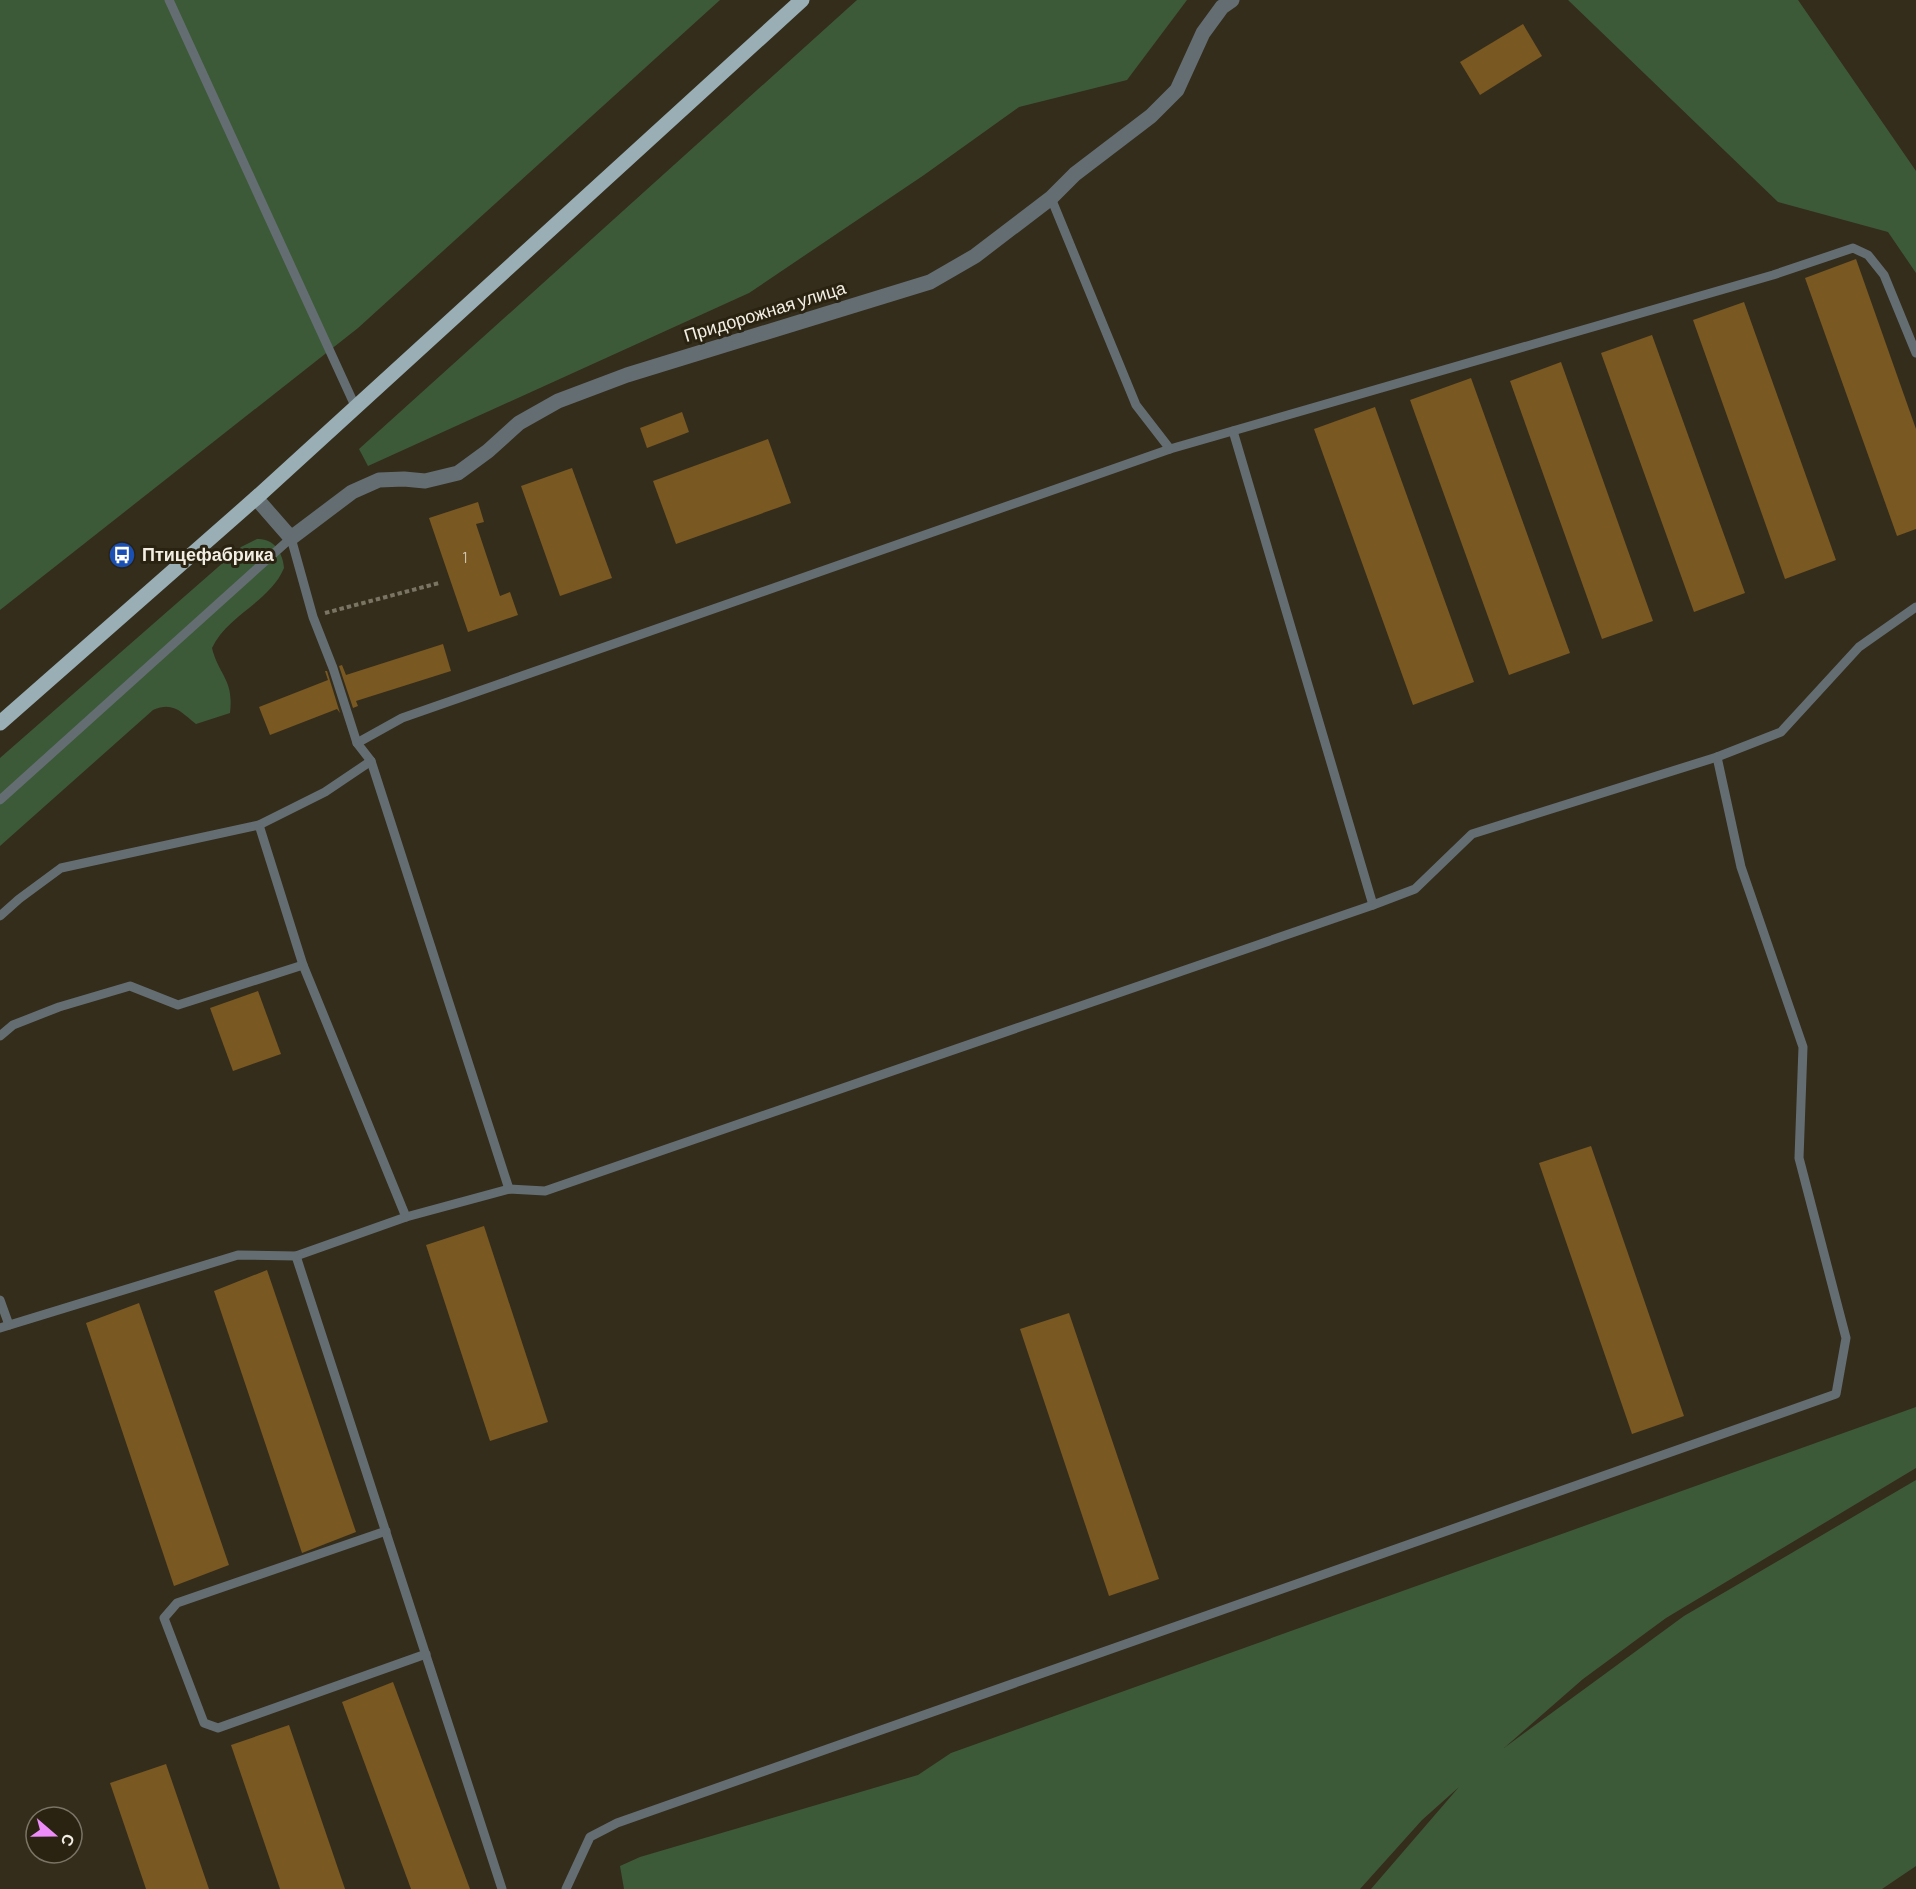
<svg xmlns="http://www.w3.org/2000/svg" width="1916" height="1889" viewBox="0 0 1916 1889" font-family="Barlow,sans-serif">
<rect width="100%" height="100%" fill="#342d1c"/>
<g fill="#3d5a38">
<polygon points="0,0 720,0 358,328 0,610"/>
<polygon points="857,0 1187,0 1127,80 1019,107 924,175 749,293 368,466 359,449"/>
<polygon points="1568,0 1798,0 1916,171 1916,273 1888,232 1778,202"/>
<path d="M257,539C274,538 283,553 284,568C270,602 227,615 212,648C219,676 234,679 230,713L196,724C181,712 173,701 153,710L0,846V758L241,547Z"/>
<polygon points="1916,1407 1916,1468 1666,1618 1583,1679 1504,1748 1684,1616 1916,1480 1916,1866 1882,1889 1371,1889 1459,1787 1422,1820 1360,1889 624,1889 620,1866 640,1857 918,1775 951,1753"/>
</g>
<g fill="#795822">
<polygon points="1523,24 1542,56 1480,95 1460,62"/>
<polygon points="1856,259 1916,429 1916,529 1897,536 1805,278"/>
<polygon points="1744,302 1836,560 1785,579 1693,320"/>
<polygon points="1652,335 1745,593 1694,612 1601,353"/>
<polygon points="1561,362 1653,621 1602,639 1510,381"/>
<polygon points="1471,378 1570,653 1509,675 1410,400"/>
<polygon points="1375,407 1474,682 1413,705 1314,429"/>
<polygon points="682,412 689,432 647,448 640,428"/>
<polygon points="768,439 791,503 676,544 653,481"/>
<polygon points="572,468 612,578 560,596 521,486"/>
<polygon points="478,502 484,522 476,524 500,596 510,592 518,615 468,632 429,518"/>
<polygon points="443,644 451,671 356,701 358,706 353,708 339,666 342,665 346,675"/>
<polygon points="325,671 327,671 340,713 337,709 270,735 259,707 328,680"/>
<polygon points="258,991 281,1054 233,1071 210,1008"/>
<polygon points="1591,1146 1684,1416 1632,1434 1539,1163"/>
<polygon points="484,1226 548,1422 490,1441 426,1245"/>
<polygon points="267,1270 356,1532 302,1553 214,1291"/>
<polygon points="139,1303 229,1565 174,1586 86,1323"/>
<polygon points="1069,1313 1159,1579 1109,1596 1020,1329"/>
<polygon points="393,1682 470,1889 411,1889 342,1702"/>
<polygon points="289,1725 345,1889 280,1889 231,1745"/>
<polygon points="166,1764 209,1889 146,1889 110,1783"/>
</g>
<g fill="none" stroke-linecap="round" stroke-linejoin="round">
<polyline stroke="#7a7465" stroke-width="4" stroke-dasharray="4.5 3" stroke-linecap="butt" points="325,613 439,583"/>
<g stroke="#646e72" stroke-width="9">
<polyline points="169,0 356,408"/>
<polyline points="1051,198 1136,405 1170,449"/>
<polyline points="1233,431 1373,905"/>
<polyline points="357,743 402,718 1170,449 1773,275 1853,248 1868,255 1884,275 1916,353"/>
<polyline points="0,800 291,538 313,617 333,668 357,743 371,761 509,1189"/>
<polyline points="259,825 303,965 406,1217"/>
<polyline points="0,916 19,899 61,868 259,825 325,792 371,761"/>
<polyline points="0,1036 13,1025 59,1007 130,986 178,1005 303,965"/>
<polyline points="296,1256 502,1889"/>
<polyline points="0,1300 9,1325"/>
<polyline points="0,1328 238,1255 296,1256 406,1217 509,1189 545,1191 1373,905 1415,889 1472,834 1717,757 1781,732 1859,647 1916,607"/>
<polyline points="386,1531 177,1603 164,1618 204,1723 218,1728 426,1654"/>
<polyline points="566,1889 590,1837 617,1823 1836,1394 1846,1338 1799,1158 1803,1047 1741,867 1717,757"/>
</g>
<polyline stroke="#646e72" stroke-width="15" points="256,498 291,538 352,492 379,480 404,479 425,481 458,473 488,451 519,423 558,401 627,375 930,282 975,256 1051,198 1075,174 1151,116 1177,90 1203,33 1222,7 1232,0"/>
<polyline stroke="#99aeb5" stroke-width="15" points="0,723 256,498 802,0"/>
</g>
<defs>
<symbol id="bus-disc" viewBox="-11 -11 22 22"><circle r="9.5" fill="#1a4fb4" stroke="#2a2312"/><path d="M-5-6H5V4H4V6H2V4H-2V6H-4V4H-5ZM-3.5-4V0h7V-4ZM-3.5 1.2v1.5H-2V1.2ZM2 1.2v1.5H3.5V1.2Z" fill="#fff"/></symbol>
</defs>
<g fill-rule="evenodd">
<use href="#bus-disc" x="107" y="540" width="30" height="30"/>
</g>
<g text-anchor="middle" stroke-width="6" stroke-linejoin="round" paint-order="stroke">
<g font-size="15" fill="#d4c8b3">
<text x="465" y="563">1</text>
</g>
<g font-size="18" fill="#f2eee3" stroke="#2a2312">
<text transform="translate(765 312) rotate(-17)" y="6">Придорожная улица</text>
</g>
<g font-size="18" font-weight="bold" fill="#f2eee3" stroke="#2a2312" text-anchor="start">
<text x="142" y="561">Птицефабрика</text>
</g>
</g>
<g transform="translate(54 1835) rotate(110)"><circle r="28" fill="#2a2312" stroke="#7a7466" stroke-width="1.5"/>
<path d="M0-4.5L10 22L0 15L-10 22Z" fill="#ee8cf9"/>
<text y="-9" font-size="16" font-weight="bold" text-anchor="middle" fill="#f2eee3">С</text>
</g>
</svg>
